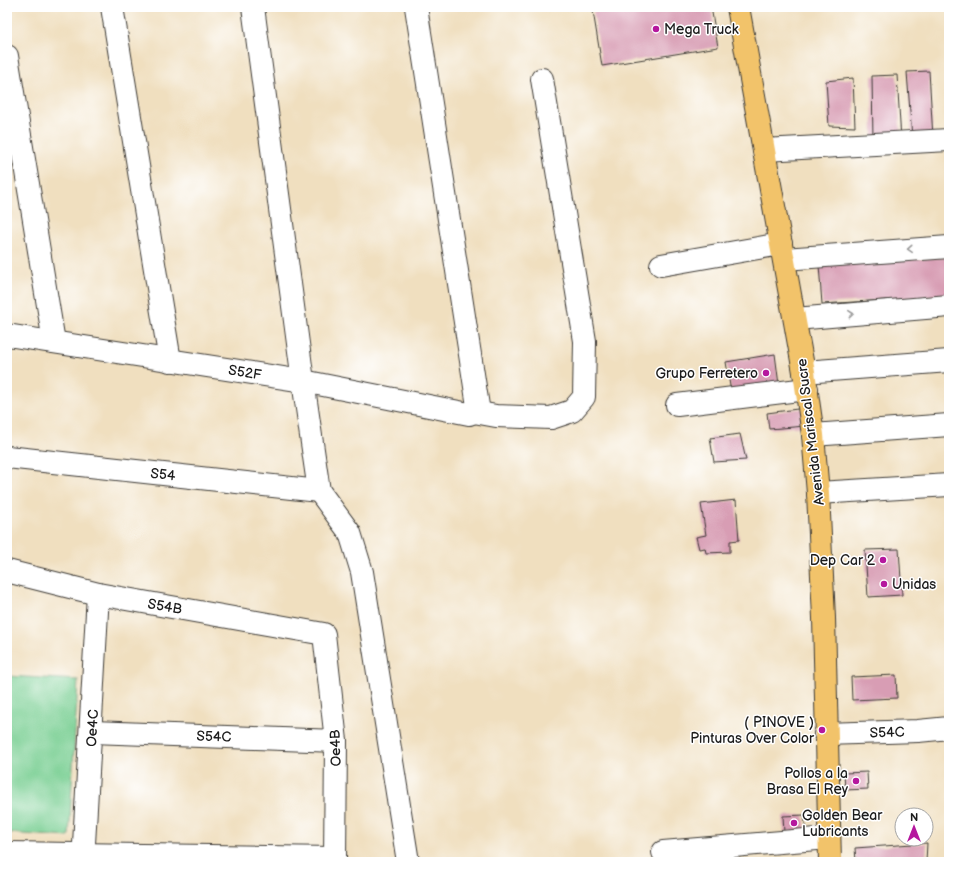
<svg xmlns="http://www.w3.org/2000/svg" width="956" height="869" viewBox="0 0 956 869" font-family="'Balsamiq Sans',sans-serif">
<rect width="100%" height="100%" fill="#fff"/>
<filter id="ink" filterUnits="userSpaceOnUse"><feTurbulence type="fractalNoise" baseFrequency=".025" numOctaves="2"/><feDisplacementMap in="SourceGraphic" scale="8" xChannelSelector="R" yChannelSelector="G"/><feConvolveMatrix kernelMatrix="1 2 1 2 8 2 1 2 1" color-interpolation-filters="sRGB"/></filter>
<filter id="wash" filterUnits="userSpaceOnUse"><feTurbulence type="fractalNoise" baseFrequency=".012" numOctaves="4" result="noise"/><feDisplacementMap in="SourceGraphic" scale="16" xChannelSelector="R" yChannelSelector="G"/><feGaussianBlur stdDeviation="0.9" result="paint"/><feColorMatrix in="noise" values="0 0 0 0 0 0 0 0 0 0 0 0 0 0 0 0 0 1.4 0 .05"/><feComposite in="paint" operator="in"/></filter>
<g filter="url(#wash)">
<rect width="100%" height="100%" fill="#f0dfbf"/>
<polygon fill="#79cf93" stroke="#4a7658" points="7,676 78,680 69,837 7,833"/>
<g id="blocks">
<g fill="#d89db4">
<polygon points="615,7 711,7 718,47 602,66 593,11"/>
<polygon points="929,71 933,138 912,138 907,72"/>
<polygon points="897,75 901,140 873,140 872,76"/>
<polygon points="853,78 855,127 829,126 826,81"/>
<polygon points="949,257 949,296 822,304 819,265"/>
<polygon points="775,354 779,385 731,392 726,362"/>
<polygon points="805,408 806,426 769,429 767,413"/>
<polygon points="740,434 746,460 714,462 710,438"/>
<polygon points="736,500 739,540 730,541 730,552 706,553 705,548 699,549 696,537 706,535 701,504"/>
<polygon points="899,549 902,595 868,597 865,550"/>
<polygon points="896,675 897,698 852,700 851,677"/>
<polygon points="867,772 868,789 845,790 844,773"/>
<polygon points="804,815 806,831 784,832 783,816"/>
<polygon points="927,843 926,862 856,862 855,848"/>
</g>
</g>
</g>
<g filter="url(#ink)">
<use href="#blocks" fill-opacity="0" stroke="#3c3934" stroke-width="1"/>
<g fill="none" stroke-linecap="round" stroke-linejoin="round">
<defs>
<g id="minor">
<polyline points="112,7 170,361"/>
<polyline points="253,7 303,381 319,491 350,533 362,572 408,862"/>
<polyline points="7,56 54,342"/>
<polyline points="764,150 949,140"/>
<polyline points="784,259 949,247"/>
<polyline points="661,265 781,244"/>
<polyline points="795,319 949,306"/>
<polyline points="7,335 303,381 469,414 474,412 478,406 416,7"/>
<polyline points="804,372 949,361"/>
<polyline points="677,405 807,389"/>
<polyline points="474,412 496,416 551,418 572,411 584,397 585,341 542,79"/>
<polyline points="813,435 949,425"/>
<polyline points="7,457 319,491"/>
<polyline points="818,493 949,485"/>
<polyline points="7,571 98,594 324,634 336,741 335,862"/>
<polyline points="92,732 336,741"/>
<polyline points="825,734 918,731 949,728"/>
<polyline points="663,852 829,838"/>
<polyline points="7,853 335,858"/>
<polyline points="83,862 98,594"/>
</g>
<polyline id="major" points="738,7 804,372 813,435 818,493 824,618 830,862"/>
</defs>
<use href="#minor" stroke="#3c3934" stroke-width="24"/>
<use href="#major" stroke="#3c3934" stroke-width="24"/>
<use href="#minor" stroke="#fff" stroke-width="22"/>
<use href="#major" stroke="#f2c36a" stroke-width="22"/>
</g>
<defs><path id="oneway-chevron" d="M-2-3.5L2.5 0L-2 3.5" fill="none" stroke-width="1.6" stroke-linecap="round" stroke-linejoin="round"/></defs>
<g stroke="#999">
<use href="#oneway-chevron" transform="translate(910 249) rotate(176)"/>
<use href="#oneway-chevron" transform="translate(851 314) rotate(-5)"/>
</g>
</g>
<g fill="#b5179e" stroke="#fff" stroke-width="1.5">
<circle cx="656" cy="29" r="4"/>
<circle cx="766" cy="373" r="4"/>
<circle cx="883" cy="560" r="4"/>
<circle cx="884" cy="584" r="4"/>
<circle cx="822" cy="730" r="4"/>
<circle cx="856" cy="781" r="4"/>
<circle cx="794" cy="823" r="4"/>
</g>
<g text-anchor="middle" stroke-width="3" stroke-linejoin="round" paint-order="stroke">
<g font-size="14" fill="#1c1c1c" stroke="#fff" text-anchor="end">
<text x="664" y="34" text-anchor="start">Mega Truck</text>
<text x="758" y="378">Grupo Ferretero</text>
<text x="875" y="565">Dep Car 2</text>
<text x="892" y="589" text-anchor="start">Unidas</text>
<text x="814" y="727">( PINOVE )<tspan x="814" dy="16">Pinturas Over Color</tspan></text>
<text x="848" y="778">Pollos a la<tspan x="848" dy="16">Brasa El Rey</tspan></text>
<text x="802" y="820" text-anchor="start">Golden Bear<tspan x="802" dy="16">Lubricants</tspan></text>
</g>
<g font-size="14" fill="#1c1c1c" stroke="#fff">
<text transform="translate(245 372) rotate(9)" y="5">S52F</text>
<text transform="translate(810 432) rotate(-97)" y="5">Avenida Mariscal Sucre</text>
<text transform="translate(163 474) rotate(6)" y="5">S54</text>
<text transform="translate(165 606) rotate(10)" y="5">S54B</text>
<text transform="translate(92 728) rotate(-87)" y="5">Oe4C</text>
<text transform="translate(887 732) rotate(-2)" y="5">S54C</text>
<text transform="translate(214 736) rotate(2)" y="5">S54C</text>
<text transform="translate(335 748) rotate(-92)" y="5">Oe4B</text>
</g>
</g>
<rect width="956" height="869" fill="none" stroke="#fff" stroke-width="24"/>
<g transform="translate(914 827)"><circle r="19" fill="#ffffff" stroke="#a4a4a4"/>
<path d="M0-3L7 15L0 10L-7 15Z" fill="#b5179e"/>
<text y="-6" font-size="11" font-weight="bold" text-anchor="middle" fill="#1c1c1c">N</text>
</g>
</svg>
